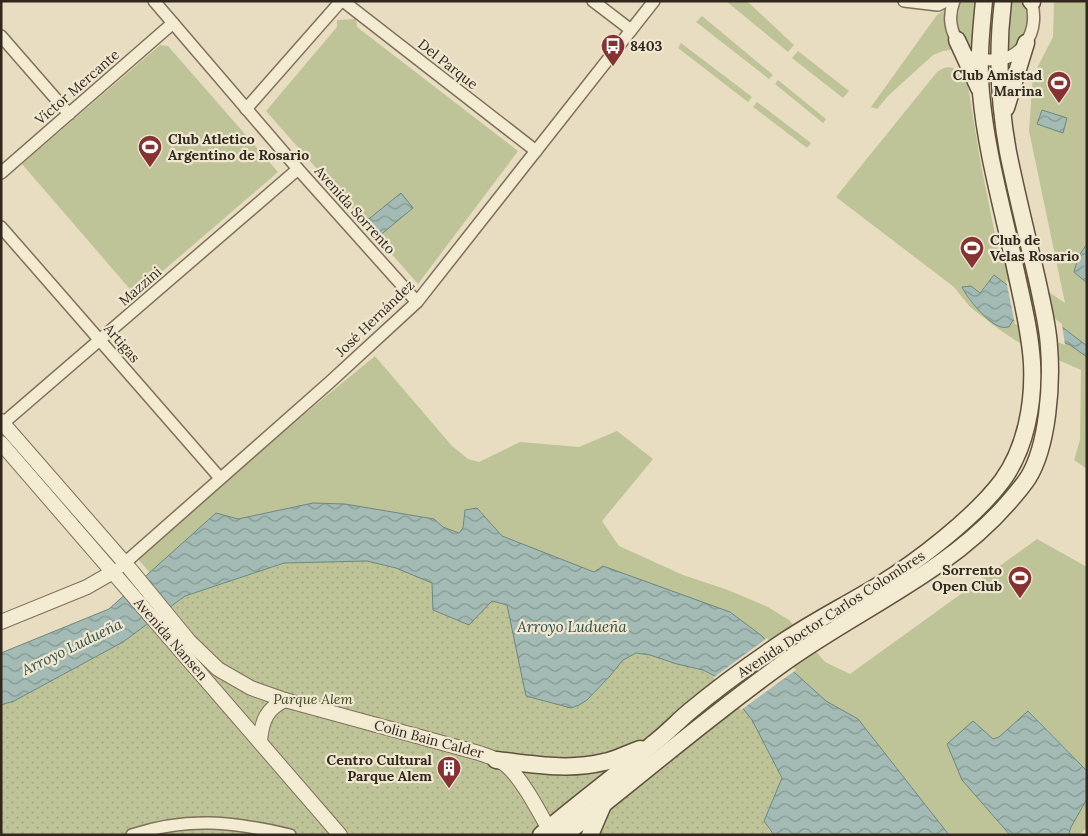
<svg xmlns="http://www.w3.org/2000/svg" width="1088" height="836" viewBox="0 0 1088 836" font-family="Lora,serif">
<defs>
<pattern id="park-dots" width="8" height="8" patternUnits="userSpaceOnUse" patternTransform="scale(1.25)"><rect width="8" height="8" fill="#bec497"/><path d="M2 2h.1M6 6h.1" fill="none" stroke="#a4a882" stroke-width="1.8" stroke-linecap="round"/></pattern>
<pattern id="water-waves" width="16" height="10" patternUnits="userSpaceOnUse" patternTransform="scale(1.25)"><rect width="16" height="10" fill="#a3bbb4"/><path d="M0 5q4-4 8 0t8 0" fill="none" stroke="#859892"/></pattern>
</defs>
<rect width="100%" height="100%" fill="#e8ddc1"/>
<g fill="#bec497">
<polygon points="726,1 747,1 794,45 788,52"/>
<path d="M960,1H980L975,52C958,40 952,22 960,1Z"/>
<polygon points="1012,1 1028,1 1031,14 1023,39 1008,52"/>
<path d="M1054,1H1087V244L1078,257L1074,272L1087,283V346L994,275L979,293L1013,320L1071,345L1087,357V469L1074,460L1080,440L1081,370L1018,342L1000,330L970,307L954,287L836,197L937,72C950,62 957,69 967,80L981,165L1000,259L1065,303L1029,131L1033,76L1053,37Z"/>
<polygon points="946,9 955,46 950,50 943,51 933,55 888,96 877,109 871,107 937,15"/>
<polygon points="702,16 773,75 769,79 696,22"/>
<polygon points="356,19 357,27 518,151 418,284 266,111 337,27 337,20"/>
<polygon points="681,43 752,97 748,102 678,48"/>
<polygon points="160,45 168,46 278,172 135,295 22,164"/>
<polygon points="798,51 849,91 843,98 792,58"/>
<polygon points="778,80 826,119 823,123 775,84"/>
<polygon points="757,102 811,143 807,148 753,107"/>
<polygon points="375,356 452,446 468,459 479,462 520,442 579,447 617,431 653,459 602,521 619,546 683,575 728,590 768,607 789,620 825,662 850,674 1037,539 1087,567 1087,771 1029,711 999,737 993,740 962,780 1010,835 949,835 858,719 826,701 794,672 603,566 594,572 502,536 477,508 465,510 463,528 459,533 443,527 434,519 345,504 313,503 238,519 216,513 150,573 138,559 229,476"/>
<polygon points="1087,799 1087,827 1080,835 1071,835 1069,833 1071,827"/>
</g>
<polygon fill="url(#park-dots)" points="367,561 396,568 432,583 507,605 587,700 609,677 623,660 636,653 650,655 677,664 703,670 719,678 752,720 782,778 775,797 769,809 767,827 774,835 1,835 1,705 14,701 123,642 185,596 284,563"/>
<g fill="url(#water-waves)" stroke="#6c8781">
<polygon points="1042,110 1067,118 1063,133 1037,124"/>
<polygon points="401,193 413,208 378,237 365,222"/>
<polygon points="1087,244 1087,283 1074,272 1078,257"/>
<path d="M994,275L1087,346V357L1070,345L1013,320L1009,327C1006,327 1003,328 1001,327C988,324 967,298 962,287L971,286L980,293Z"/>
<polygon points="313,503 345,504 434,519 443,527 459,533 463,528 465,510 477,508 502,536 594,572 603,566 730,612 762,636 794,672 826,701 858,719 949,835 774,835 764,821 782,778 752,720 719,678 703,670 677,664 650,655 636,653 623,660 609,677 587,700 579,705 571,708 526,696 507,605 492,601 469,625 433,610 432,583 396,568 367,561 284,563 185,596 123,642 14,701 1,705 1,653 109,609 216,513 238,519"/>
<polygon points="1028,711 1087,771 1087,799 1071,827 1069,833 1071,835 1010,835 962,780 947,744 973,721 993,739 999,737"/>
</g>
<g fill="#e8ddc1">
<polygon points="1006,280 1062,324 1065,345 1015,324"/>
<polygon points="767,638 796,670 741,710 717,680 713,678"/>
</g>
<g fill="none" stroke-linecap="round" stroke-linejoin="round">
<defs>
<g id="minor">
<polyline points="154,1 298,169 417,302"/>
<polyline points="343,1 536,151"/>
<polyline points="593,1 631,30"/>
<polyline points="904,1 938,5 946,1"/>
<path d="M954,1C948,16 950,32 960,44"/>
<polyline points="1,36 69,114"/>
<path d="M974,56C1012,72 1043,38 1031,1"/>
<polyline points="246,109 341,1"/>
<polyline points="1,173 173,23"/>
<polyline points="1,227 220,478"/>
<polyline points="1,425 298,169"/>
<polyline points="119,568 330,382 417,302 654,1"/>
<path d="M132,835C188,816 234,822 290,835"/>
</g>
<g id="tertiary">
<path d="M1,421L130,569L189,641L218,669L251,688L285,700L479,753C488,756 499,759 507,766C523,780 541,815 552,835"/>
<polyline points="1,443 340,835"/>
<polyline points="1,622 87,587 113,572"/>
<path d="M260,741C262,721 266,709 285,700"/>
</g>
<g id="secondary">
<polyline points="1031,1 1032,2"/>
<polyline points="957,40 979,88"/>
<polyline points="1006,108 1026,43"/>
<path d="M496,760C532,764 569,771 604,762C616,760 628,753 640,749"/>
<path d="M541,835C578,803 617,775 654,743C667,733 678,721 690,711C720,686 753,662 786,640C816,620 848,604 879,585C917,562 975,517 1002,481C1026,448 1034,403 1032,363C1030,329 1021,296 1014,262C1002,206 986,150 981,93C978,63 981,31 984,1"/>
<path d="M564,835C638,778 709,716 785,662C859,609 947,573 1008,503C1015,495 1022,487 1028,478C1048,446 1052,384 1049,347C1048,327 1043,308 1039,288C1029,243 1017,197 1008,152C999,103 997,50 1003,1"/>
<polyline points="590,835 602,807"/>
</g>
</defs>
<use href="#minor" stroke="#7f6f5b" stroke-width="14"/>
<use href="#tertiary" stroke="#7f6f5b" stroke-width="16"/>
<use href="#secondary" stroke="#61503e" stroke-width="19"/>
<use href="#minor" stroke="#f4ebd3" stroke-width="11"/>
<use href="#tertiary" stroke="#f4ebd3" stroke-width="14"/>
<use href="#secondary" stroke="#f4ebd3" stroke-width="16"/>
</g>
<defs>
<symbol id="bus-pin" viewBox="-11 -11 22 30"><path d="M0 17L-7.5 6A9.5 9.5 0 1 1 7.5 6Z" fill="#873232" stroke="#f0e7d0"/><path d="M-5-6H5V4H4V6H2V4H-2V6H-4V4H-5ZM-3.5-4V0h7V-4ZM-3.5 1.2v1.5H-2V1.2ZM2 1.2v1.5H3.5V1.2Z" fill="#fff"/></symbol>
<symbol id="stadium-pin" viewBox="-11 -11 22 30"><path d="M0 17L-7.5 6A9.5 9.5 0 1 1 7.5 6Z" fill="#873232" stroke="#f0e7d0"/><path d="M0-5a6.5 5 0 1 0 0 10a6.5 5 0 1 0 0-10ZM-3.5-1.8h7v3.6h-7Z" fill="#fff"/></symbol>
<symbol id="building-pin" viewBox="-11 -11 22 30"><path d="M0 17L-7.5 6A9.5 9.5 0 1 1 7.5 6Z" fill="#873232" stroke="#f0e7d0"/><path d="M-4-6H4V6H1V3H-1V6H-4ZM-2.5-4.3h1.7v1.8h-1.7ZM.8-4.3h1.7v1.8H.8ZM-2.5-1h1.7V.8h-1.7ZM.8-1h1.7V.8H.8Z" fill="#fff"/></symbol>
</defs>
<g fill-rule="evenodd">
<use href="#bus-pin" x="599" y="32" width="28" height="38"/>
<use href="#stadium-pin" x="1045" y="69" width="28" height="38"/>
<use href="#stadium-pin" x="136" y="133" width="28" height="38"/>
<use href="#stadium-pin" x="958" y="234" width="28" height="38"/>
<use href="#stadium-pin" x="1006" y="564" width="28" height="38"/>
<use href="#building-pin" x="435" y="754" width="28" height="38"/>
</g>
<g text-anchor="middle" stroke-width="4.5" stroke-linejoin="round" paint-order="stroke">
<g font-size="14" font-weight="bold" fill="#31271d" stroke="#f0e7d0" text-anchor="start">
<text x="630" y="51">8403</text>
<text x="1042" y="80" text-anchor="end">Club Amistad<tspan x="1042" dy="16">Marina</tspan></text>
<text x="168" y="144">Club Atletico<tspan x="168" dy="16">Argentino de Rosario</tspan></text>
<text x="990" y="245">Club de<tspan x="990" dy="16">Velas Rosario</tspan></text>
<text x="1002" y="575" text-anchor="end">Sorrento<tspan x="1002" dy="16">Open Club</tspan></text>
<text x="432" y="765" text-anchor="end">Centro Cultural<tspan x="432" dy="16">Parque Alem</tspan></text>
</g>
<g font-size="14" fill="#31271d" stroke="#f0e7d0">
<text transform="translate(448 64) rotate(38)" y="5">Del Parque</text>
<text transform="translate(77 87) rotate(-41)" y="5">Víctor Mercante</text>
<text transform="translate(355 210) rotate(48)" y="5">Avenida Sorrento</text>
<text transform="translate(140 286) rotate(-41)" y="5">Mazzini</text>
<text transform="translate(375 318) rotate(-44)" y="5">José Hernández</text>
<text transform="translate(122 343) rotate(49)" y="5">Artigas</text>
<text transform="translate(831 614) rotate(-33)" y="5">Avenida Doctor Carlos Colombres</text>
<text transform="translate(171 639) rotate(49)" y="5">Avenida Nansen</text>
<text transform="translate(429 739) rotate(15)" y="5">Colin Bain Calder</text>
</g>
<g font-size="14" font-style="italic" fill="#414b26" stroke="#f0e7d0">
<text x="313" y="704">Parque Alem</text>
</g>
<g font-size="15" font-style="italic" fill="#2e4f4d" stroke="#f0e7d0">
<text x="572" y="632">Arroyo Ludueña</text>
<text transform="translate(72 647) rotate(-26)" y="5">Arroyo Ludueña</text>
</g>
</g>
<rect width="1088" height="836" fill="none" stroke="#31271d" stroke-width="5"/>
</svg>
